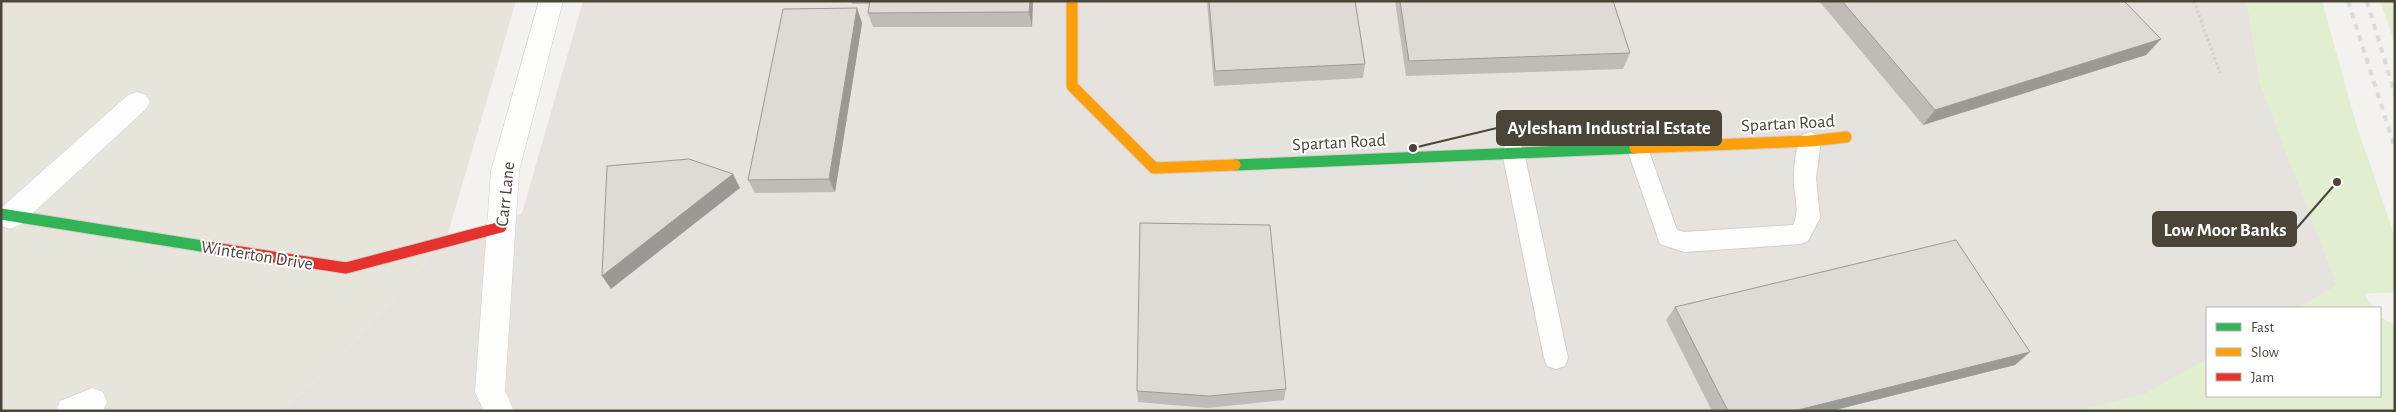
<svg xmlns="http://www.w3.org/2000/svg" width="2396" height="412" viewBox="0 0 2396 412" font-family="'Alegreya Sans',sans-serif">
<rect width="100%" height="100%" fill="#f4f2ee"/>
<polygon fill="#e7e4dc" points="1,1 516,1 446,240 331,368 281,411 1,411"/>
<polygon fill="#e6e2de" points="583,1 2247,1 2260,83 2346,308 2207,308 2207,380 2075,411 281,411 331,368 446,240 522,213"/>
<g fill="#e1eecf">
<polygon points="2247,1 2322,1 2357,127 2395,237 2395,292 2364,294 2374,308 2296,308 2337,285 2260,83"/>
<polygon points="2380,1 2395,1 2395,44"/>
<polygon points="2380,317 2395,325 2395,411 2075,411 2144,394 2207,359 2207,396 2380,396"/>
</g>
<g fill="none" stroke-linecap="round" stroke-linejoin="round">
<defs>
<g id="lane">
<path d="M1810,132L1818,135L1821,141L1816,178L1820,218L1808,241L1800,244L1684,252L1660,244L1626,146L1629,140L1637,137L1645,140L1677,230L1684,232L1793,225C1801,210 1793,194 1794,178C1794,165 1796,146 1802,135Z"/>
<polygon points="1513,143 1521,146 1524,152 1568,358 1565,366 1556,369 1547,366 1544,358 1502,152 1505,146"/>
</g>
<g id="street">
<polygon points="539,1 563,1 519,171 505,391 514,411 484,411 475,392 491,171"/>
<polygon points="137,92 146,95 150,102 146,109 20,225 10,229 1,226 1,208 128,95"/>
<polygon points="92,388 103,392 107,402 103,411 56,411 60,401"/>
</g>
<g id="fast">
<polyline points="1235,165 1635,148"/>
<polyline points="1,214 208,247"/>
</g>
<g id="slow">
<polyline points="1072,1 1072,86 1154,168 1235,165"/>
<polyline points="1635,148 1810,141 1846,137"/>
</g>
<polyline id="jam" points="208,247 346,268 501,227"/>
</defs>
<use href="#lane" stroke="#d2d0cb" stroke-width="2"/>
<use href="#street" stroke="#d2d0cb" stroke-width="1"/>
<use href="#fast" stroke="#d3cfc5" stroke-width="13"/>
<use href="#slow" stroke="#d3cfc5" stroke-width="13"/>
<use href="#jam" stroke="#d3cfc5" stroke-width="13"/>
<polyline stroke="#d3d2cc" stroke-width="3" stroke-dasharray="2.5 2.5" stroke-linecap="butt" points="2194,1 2220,73"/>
<use href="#lane" fill="#fdfdfc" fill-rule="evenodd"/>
<use href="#street" fill="#fdfdfc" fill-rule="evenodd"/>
<use href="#fast" stroke="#30b455" stroke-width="11"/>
<use href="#slow" stroke="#ff9f0a" stroke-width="11"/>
<use href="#jam" stroke="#e5322d" stroke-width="11"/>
<g stroke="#dbdbda" stroke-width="4" stroke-dasharray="6 6" stroke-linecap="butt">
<polyline points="2348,1 2395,148"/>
<polyline points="2367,1 2395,95"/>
</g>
</g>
<g fill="#bfbcb8">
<polygon points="851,1 1033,1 1032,27 873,27 868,13 869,4 852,4"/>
<polygon points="1207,1 1355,1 1365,64 1363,78 1214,86"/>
<polygon points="1395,1 1613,1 1630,53 1623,69 1406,76"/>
<polygon points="1819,1 2124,1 2161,39 2146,55 1923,125"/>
<polygon points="857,8 862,23 835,192 755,193 748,180"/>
<polygon points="1675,307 2015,365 1831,411 1712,411 1666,320"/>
<polygon points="1286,389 1284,400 1208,408 1138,402 1137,391"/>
</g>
<g fill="#9b9996">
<polygon points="1030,1 1033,1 1032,27 1029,12"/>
<polygon points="857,8 862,23 835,192 829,179"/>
<polygon points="2161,39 2146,55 1923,125 1935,110"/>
<polygon points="733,174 740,188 611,289 602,276"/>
<polygon points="2030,352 2015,365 1831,411 1794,411"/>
</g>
<g fill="#dedbd6" stroke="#9b9996">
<polygon points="870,1 1030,1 1029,12 868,13"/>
<polygon points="1209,1 1355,1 1365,64 1215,71"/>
<polygon points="1400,1 1613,1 1630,53 1409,61"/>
<polygon points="1842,1 2124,1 2161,39 1935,110"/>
<polygon points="857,8 829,179 748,180 783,9"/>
<polygon points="689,159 733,174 602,276 607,166"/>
<polygon points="1140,223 1270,225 1286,389 1209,396 1137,391"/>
<polygon points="1956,240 2030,352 1794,411 1728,411 1675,307"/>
</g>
<g text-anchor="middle" stroke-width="4" stroke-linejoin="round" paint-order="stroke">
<g font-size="18" fill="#4b4439" stroke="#fff">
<text transform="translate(1788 123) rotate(-3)" y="6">Spartan Road</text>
<text transform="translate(1339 142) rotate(-3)" y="6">Spartan Road</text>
<text transform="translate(505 194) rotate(-84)" y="6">Carr Lane</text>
<text transform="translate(257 255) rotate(9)" y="6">Winterton Drive</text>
</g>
</g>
<path fill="none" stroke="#4b4439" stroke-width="2" d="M1413 148L1497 128M2337 182L2296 229"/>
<g fill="#4b4439" stroke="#fff" stroke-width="2">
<circle cx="1413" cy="148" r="5"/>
<circle cx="2337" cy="182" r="5"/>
</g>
<g fill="#4b4439" stroke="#4b4439" stroke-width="2">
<rect x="1497" y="111" width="224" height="34" rx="5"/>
<rect x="2153" y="212" width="143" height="34" rx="5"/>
</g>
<g font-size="19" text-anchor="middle" font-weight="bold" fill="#fff">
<text x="1609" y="134">Aylesham Industrial Estate</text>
<text x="2225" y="236">Low Moor Banks</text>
</g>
<rect width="2396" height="412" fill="none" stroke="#4b4439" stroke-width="5"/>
<rect x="2206" y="307" width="175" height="90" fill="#ffffff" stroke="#b7b4b0"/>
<rect x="2216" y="323" width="25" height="8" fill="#30b455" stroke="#b7b4b0"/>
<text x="2251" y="332" font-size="15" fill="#4b4439">Fast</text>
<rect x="2216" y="348" width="25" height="8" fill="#ff9f0a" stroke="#b7b4b0"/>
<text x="2251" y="357" font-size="15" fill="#4b4439">Slow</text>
<rect x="2216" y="373" width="25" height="8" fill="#e5322d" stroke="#b7b4b0"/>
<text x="2251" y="382" font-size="15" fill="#4b4439">Jam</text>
</svg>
